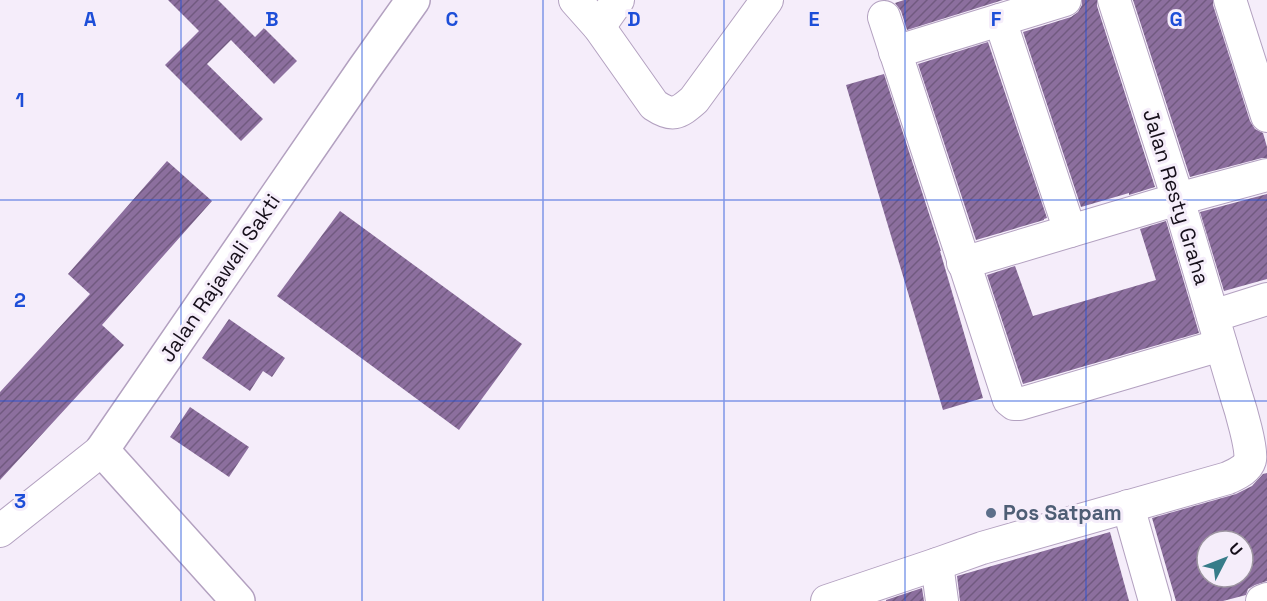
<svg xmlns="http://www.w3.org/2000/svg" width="1267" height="601" viewBox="0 0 1267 601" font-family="'Space Grotesk',sans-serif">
<defs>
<pattern id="building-hatch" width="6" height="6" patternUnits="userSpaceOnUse" patternTransform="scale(1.5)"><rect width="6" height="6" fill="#8c6f9e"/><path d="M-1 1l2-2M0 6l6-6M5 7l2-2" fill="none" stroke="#715a80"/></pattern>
</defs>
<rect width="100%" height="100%" fill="#f5edfa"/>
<g fill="url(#building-hatch)" fill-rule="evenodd">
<polygon points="168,0 218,0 255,37 264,28 297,61 274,84 231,40 207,64 263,119 241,141 165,65 199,31"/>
<polygon points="904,0 1003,0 907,30 901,11 895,3"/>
<polygon points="1082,0 1097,0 1097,6 1155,187 1129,195 1129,193 1081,207 1023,32 1071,17 1078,12 1082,5"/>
<polygon points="1133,0 1213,0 1213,5 1250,121 1255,129 1263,133 1267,147 1267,158 1262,158 1190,177"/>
<polygon points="988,42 1047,218 1044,219 1044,220 976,240 918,64"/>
<polygon points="884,74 941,251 940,251 983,398 943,410 846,85"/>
<polygon points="167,161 212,201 102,325 124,345 0,480 0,392 90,294 68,274"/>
<polygon points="1267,194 1267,279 1224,291 1200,212"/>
<polygon points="340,211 522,344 459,430 277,296"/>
<polygon points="1166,221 1199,333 1023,384 987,275 1015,266 1033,316 1156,280 1140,229"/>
<polygon points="229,319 285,358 272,377 263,371 250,391 202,358"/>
<polygon points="190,407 249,447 229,477 170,437"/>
<path d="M1267,473V581L1255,585L1248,589L1246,595L1223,601H1176L1152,518L1236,494L1252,486L1263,474ZM1207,541H1243V577H1207Z"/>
<polygon points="1110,532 1129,601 960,601 957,576"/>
<polygon points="922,588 924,601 886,601 886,600"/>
</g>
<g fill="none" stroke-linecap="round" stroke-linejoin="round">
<defs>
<g id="minor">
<path d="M575,0L599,27L654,105C672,117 678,114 694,100L767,0"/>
<polyline points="1230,0 1267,116"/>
<polyline points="884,17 1009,400 1014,404 1020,404 1221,345"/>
<polyline points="1000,20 1070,231"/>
<polyline points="599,27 618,0"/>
<polyline points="895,52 1065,0"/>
<polyline points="963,263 1178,199 1267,175"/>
<polyline points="1213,316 1267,299"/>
<polyline points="1128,506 1155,601"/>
<polyline points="0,531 102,450"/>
<polyline points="937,564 942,601"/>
<path d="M827,601L937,564L982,548L1228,478C1236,474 1247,470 1250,460C1253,451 1240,407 1236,395L1178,199L1114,0"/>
<polyline points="1262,601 1267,599"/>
</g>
<polyline id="major" points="238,601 102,450 364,69 413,0"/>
</defs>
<use href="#minor" stroke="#b3a1c0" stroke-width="34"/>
<use href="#major" stroke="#b3a1c0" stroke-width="36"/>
<use href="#minor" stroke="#fff" stroke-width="32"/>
<use href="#major" stroke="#fff" stroke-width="33"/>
</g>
<path fill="none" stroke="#1d4ed8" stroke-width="1.5" stroke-opacity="0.55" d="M181,0V601M362,0V601M543,0V601M724,0V601M905,0V601M1086,0V601M0,200H1267M0,401H1267"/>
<circle fill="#5c6f8a" stroke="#f5edfa" stroke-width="2" cx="991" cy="513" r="6"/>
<g text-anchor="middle" stroke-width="6" stroke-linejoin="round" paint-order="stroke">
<g font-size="21" fill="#160f1a" stroke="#f5edfa">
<text transform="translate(1176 197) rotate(73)" y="7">Jalan Resty Graha</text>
<text transform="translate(220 278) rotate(-56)" y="7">Jalan Rajawali Sakti</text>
</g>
<g font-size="21" font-weight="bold" fill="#4e5e75" stroke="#f5edfa" text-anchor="start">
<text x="1003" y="520">Pos Satpam</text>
</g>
</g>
<g font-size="20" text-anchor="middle" font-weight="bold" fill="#1d4ed8" stroke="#f5edfa" stroke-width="6" stroke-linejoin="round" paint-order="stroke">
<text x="90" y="26">A</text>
<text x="272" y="26">B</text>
<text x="452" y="26">C</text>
<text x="634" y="26">D</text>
<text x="814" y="26">E</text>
<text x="996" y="26">F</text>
<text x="1176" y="26">G</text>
<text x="20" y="107">1</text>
<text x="20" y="307">2</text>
<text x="20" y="508">3</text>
</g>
<g transform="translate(1225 559) rotate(48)"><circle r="28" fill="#f5edfa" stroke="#9c94a0" stroke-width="1.5"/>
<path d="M0-4.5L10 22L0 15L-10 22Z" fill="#377c89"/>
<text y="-9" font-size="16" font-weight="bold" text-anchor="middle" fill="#160f1a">U</text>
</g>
</svg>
